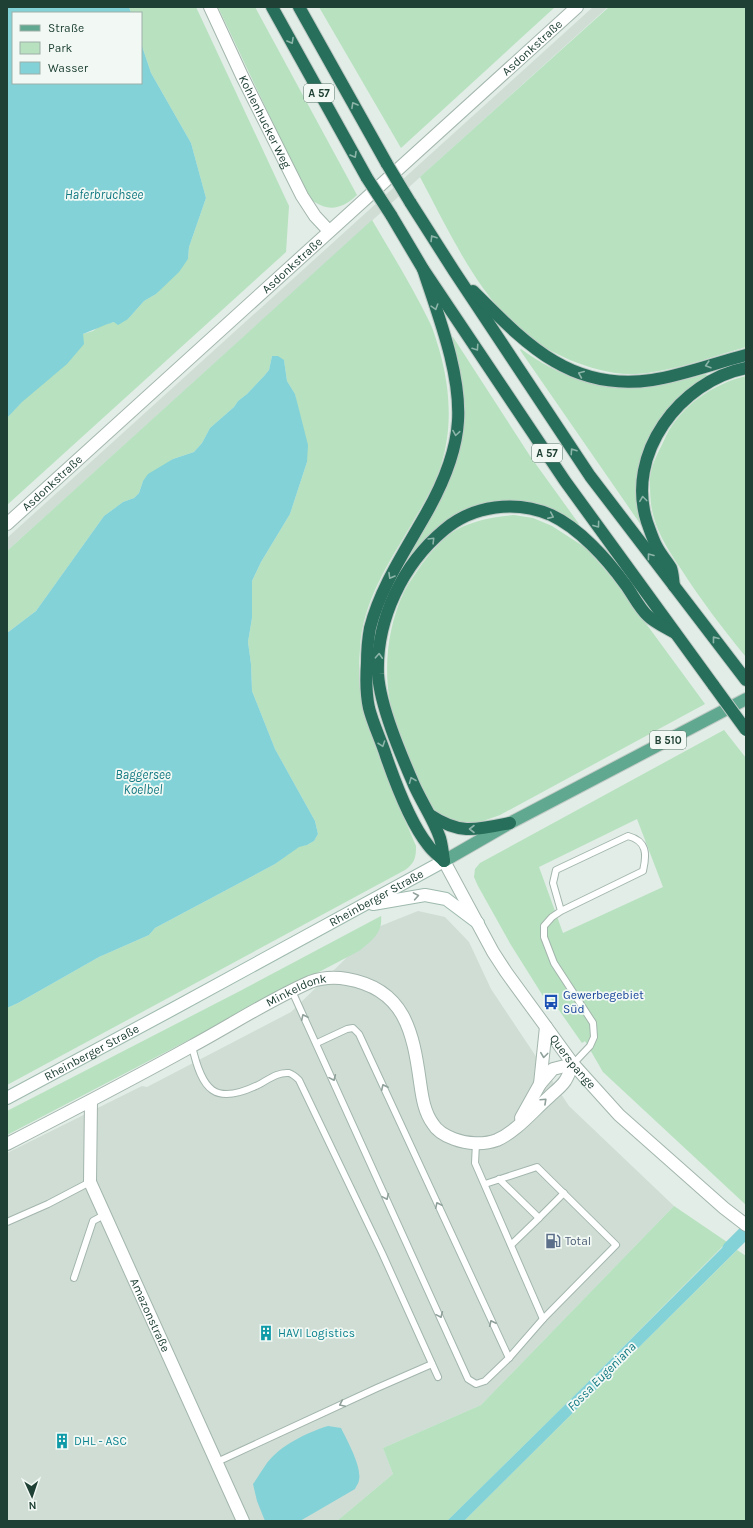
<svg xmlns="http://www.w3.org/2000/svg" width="753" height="1528" viewBox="0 0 753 1528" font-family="Karla,sans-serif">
<rect width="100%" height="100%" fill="#e1ede6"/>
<g fill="#cfddd5">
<polygon points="593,7 608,7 7,551 7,538"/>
<polygon points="418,911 445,917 469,942 491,989 569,1106 674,1206 481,1405 383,1448 393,1474 337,1521 7,1521 7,1153 142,1086 147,1087 291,1012 378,927"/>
</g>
<g fill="#b7e1bf" fill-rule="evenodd">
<polygon points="129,7 196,7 289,206 286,252 7,505 7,418 83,334 93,331 101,325 128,319 144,301 156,294 188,259 189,247 206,198 191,143 151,73 141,43 141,13 131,13"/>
<path d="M218,7H255L357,195C340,211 326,212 308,197Z"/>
<polygon points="319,7 555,7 401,148"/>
<path d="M609,7H746V347C710,357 672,372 635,374C613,375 590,368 570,360C553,352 537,345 523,333C476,292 449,231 420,177Z"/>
<path d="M372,220C392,254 413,288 430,323C434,331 436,340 439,349C450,387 453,427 441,465C434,487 422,506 411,525C388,564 362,603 360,649C359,659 359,670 359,680C360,698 366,716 371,733C383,771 400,808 416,846C416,857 415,863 405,870L7,1085V1008L18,1003L99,957L149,935L155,928L275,864L299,846L307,845L314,841L318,834L315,821L275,749L252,691L251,664L248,642L252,618V581L261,562L290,514L307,462L295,394L287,381L284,360L272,356L269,370L264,376L247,394L238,401L234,407L210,428L202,443L194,452L173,459L143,481L139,493L134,498L123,502L104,516L36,611L7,633V551Z"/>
<polygon points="453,337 530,456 579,524 577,525 489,504 412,556 408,554 437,508 454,470 459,451 451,339"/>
<path d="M521,349C585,395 632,395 706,374L708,377C700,383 691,388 683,394C654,417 635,457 637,494C638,504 641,514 642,524L641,525L520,350Z"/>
<path d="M746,376V657C723,629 701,600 681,569C670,553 659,536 654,518C650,506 650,491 650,479C651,463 660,450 666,436C682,405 713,384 746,376Z"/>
<path d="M514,515L533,518L552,526L586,548L614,580L705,704L500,815C478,823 465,829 442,817C426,808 417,776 410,759C403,739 392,718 389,696C384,662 389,623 404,592C409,582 416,573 422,564C431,552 443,538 456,530C474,520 494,517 514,515Z"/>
<path d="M724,730L746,758V1205L603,1072L585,1041L582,1043L547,993L543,996L511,945L478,886L474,877L475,869L480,863ZM637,819L663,887L563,933L539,867Z"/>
<path d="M381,916C383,933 371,941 359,951L7,1135V1111L240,991Z"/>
<polygon points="674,1206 727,1242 582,1388 447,1521 337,1521 393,1474 383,1448 481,1405"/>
<polygon points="737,1250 746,1256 746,1521 464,1521"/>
</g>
<g fill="#82d2d8">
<path d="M7,7H129L131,13H13V83H141V43L151,73L191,143L206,198L189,247L188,259L179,272L156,294L144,301L128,319L118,325L114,322C103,325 94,330 83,334L84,344L67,364L22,402L7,418Z"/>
<polygon points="272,356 278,356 284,360 287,381 295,394 308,445 307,462 290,514 261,562 252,581 252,618 248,642 251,664 252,691 275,749 315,821 318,834 314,841 307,845 299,847 275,864 155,928 149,935 99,957 18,1003 7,1008 7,633 36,611 104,516 123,502 134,498 139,493 143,481 148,474 173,459 194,452 202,443 210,428 234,407 238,401 247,394 264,376 269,370"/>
<polygon points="737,1233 746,1239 746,1241 464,1521 447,1521 582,1388"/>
<path d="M328,1426L341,1428C347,1440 362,1467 359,1480C359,1483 356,1486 355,1489L300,1521H265L257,1501L253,1484C258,1477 262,1470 267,1463C281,1445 306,1433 328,1426Z"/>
</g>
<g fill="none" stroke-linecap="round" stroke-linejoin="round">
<polyline stroke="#82d2d8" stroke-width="13" points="729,1248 746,1231"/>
<defs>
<g id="service">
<path d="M561,911L553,883L556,870L628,836C647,841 647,854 643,871L561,911L552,917L544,926V937L554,963L593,1023L594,1037L590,1046L573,1064"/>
<polyline points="292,991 468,1379 476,1384 485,1381 509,1358 543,1319 616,1245 537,1167 485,1184"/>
<polyline points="317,1043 347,1029 353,1028 359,1034 509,1358"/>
<path d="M192,1046C202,1090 214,1107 260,1084C269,1079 278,1072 289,1073C292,1074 296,1077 299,1080L382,1253L438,1377"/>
<polyline points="476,1143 475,1163 543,1319"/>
<polyline points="499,1179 539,1218 564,1193"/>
<polyline points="7,1222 48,1204 90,1182"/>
<polyline points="511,1245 539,1218"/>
<polyline points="74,1278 93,1221 104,1215"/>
<polyline points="217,1462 377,1388 432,1364"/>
</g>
<g id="minor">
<path id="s1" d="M210,7L242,76L302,196L315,216L329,231"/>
<path id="s2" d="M7,524L577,7"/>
<path id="s3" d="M91,1101L90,1182L243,1521"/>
<polyline points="521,1118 540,1084 553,1069 573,1064"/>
<path id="s4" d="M7,1144C69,1112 131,1080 192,1046C231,1025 269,1000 310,982C321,978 335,977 347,979C405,989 413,1032 420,1082C422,1096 424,1112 433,1124C437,1131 446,1136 454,1139C467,1144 484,1145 497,1140C517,1131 533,1111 549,1097C554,1092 561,1087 565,1081C568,1077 570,1070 573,1064"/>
</g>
<g id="tertiary">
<path id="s5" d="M444,861L493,952L506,972L573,1064L619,1115L724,1208L746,1225"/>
<polyline points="540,1084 546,1027"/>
</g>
<g id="secondary">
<polyline points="373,904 425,895 446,899 478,923"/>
<path id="s6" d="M7,1098L171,1010L444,861"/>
</g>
<polyline id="primary" points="444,861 510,823 746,699"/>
<g id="motorway">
<polyline points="272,7 367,178"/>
<polyline points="299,7 387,164"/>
<polyline points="410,202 454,271 590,476 746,680"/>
<polyline points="391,215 423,269 565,481 714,686"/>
<path d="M423,269C438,315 461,373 458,421C456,456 440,490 423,519C403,554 380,589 370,628C368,639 367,652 367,663C366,677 366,694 369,708C373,724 381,740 386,756C395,782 411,824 428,845C432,851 439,856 444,861"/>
<path d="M473,291C526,344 571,392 652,380C684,375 715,363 746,355"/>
<path d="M674,586C673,580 673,573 671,568C667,561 661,555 657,547C653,540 650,530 647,522C625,454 680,381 746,368"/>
<path d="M430,815C460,835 476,830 510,823"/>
<path d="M444,861C443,853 442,845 440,838C434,820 422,803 414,785C401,755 380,706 378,674C376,619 403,564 444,530C473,505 516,500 551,515C579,528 607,559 625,584C632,593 639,608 648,616C655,623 667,628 675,633"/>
</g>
</defs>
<use href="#service" stroke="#a3b6ad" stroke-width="8"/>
<use href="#minor" stroke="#a3b6ad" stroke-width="14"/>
<use href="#tertiary" stroke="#a3b6ad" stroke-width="14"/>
<use href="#secondary" stroke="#9ebaae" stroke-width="14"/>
<use href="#primary" stroke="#c0cac6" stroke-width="14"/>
<use href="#motorway" stroke="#c0cac6" stroke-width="14"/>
<use href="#service" stroke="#fff" stroke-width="6"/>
<use href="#minor" stroke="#fff" stroke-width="12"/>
<use href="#tertiary" stroke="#fff" stroke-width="12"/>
<use href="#secondary" stroke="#fff" stroke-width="12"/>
<use href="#primary" stroke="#60a88f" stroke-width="12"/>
<use href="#motorway" stroke="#276f5a" stroke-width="12"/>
<defs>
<g id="motorway-bridge">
<polyline points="387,164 410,202"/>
<polyline points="367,178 391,215"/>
<polyline points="714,686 746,730"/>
</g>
</defs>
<use href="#motorway-bridge" stroke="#c0cac6" stroke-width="14" stroke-linecap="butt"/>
<use href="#motorway-bridge" stroke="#276f5a" stroke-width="12"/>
</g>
<defs><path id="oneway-chevron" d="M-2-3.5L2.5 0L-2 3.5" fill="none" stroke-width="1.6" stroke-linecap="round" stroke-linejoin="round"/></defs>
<g stroke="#8cb4a8">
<use href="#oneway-chevron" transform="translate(291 41) rotate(61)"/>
<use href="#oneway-chevron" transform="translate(354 105) rotate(-119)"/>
<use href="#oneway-chevron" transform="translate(354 155) rotate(60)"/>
<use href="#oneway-chevron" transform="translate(433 238) rotate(-122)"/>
<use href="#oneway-chevron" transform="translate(435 307) rotate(73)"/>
<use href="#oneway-chevron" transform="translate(476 348) rotate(56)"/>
<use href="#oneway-chevron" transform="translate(708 365) rotate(163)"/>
<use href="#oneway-chevron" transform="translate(581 374) rotate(-157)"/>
<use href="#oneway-chevron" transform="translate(456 433) rotate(99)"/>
<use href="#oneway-chevron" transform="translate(573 451) rotate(-124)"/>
<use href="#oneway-chevron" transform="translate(643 499) rotate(-97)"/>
<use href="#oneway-chevron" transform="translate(551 516) rotate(24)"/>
<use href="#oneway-chevron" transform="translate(597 525) rotate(54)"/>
<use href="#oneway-chevron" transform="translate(432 540) rotate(-45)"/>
<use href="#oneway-chevron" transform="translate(650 556) rotate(-127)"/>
<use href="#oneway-chevron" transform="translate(391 576) rotate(120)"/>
<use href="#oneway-chevron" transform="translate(715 639) rotate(-128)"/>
<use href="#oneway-chevron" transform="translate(379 656) rotate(-87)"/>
<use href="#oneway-chevron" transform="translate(382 744) rotate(71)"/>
<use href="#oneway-chevron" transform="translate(412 780) rotate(-112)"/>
<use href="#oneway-chevron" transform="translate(472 829) rotate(180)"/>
</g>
<g stroke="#8fa09a">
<use href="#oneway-chevron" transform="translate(416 896) rotate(-10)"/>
<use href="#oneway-chevron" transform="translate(304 1017) rotate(-115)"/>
<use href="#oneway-chevron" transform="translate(544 1055) rotate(97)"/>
<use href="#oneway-chevron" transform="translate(333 1078) rotate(66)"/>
<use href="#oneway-chevron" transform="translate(384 1087) rotate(-115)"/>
<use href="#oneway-chevron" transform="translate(544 1101) rotate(-43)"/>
<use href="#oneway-chevron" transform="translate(386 1197) rotate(66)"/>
<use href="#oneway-chevron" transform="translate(438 1205) rotate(-115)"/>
<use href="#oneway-chevron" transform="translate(440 1315) rotate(66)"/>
<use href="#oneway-chevron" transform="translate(492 1323) rotate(-115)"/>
<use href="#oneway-chevron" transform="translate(342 1404) rotate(155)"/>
</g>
<defs>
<symbol id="bus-bare" viewBox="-9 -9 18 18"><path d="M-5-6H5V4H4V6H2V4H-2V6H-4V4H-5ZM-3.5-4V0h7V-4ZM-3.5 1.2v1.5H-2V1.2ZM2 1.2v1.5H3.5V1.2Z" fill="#1a4fb4" stroke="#f2f9f5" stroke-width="2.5" paint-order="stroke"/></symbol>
<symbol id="fuel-bare" viewBox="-9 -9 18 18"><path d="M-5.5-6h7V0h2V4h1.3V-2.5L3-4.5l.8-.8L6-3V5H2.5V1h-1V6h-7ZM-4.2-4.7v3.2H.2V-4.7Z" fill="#5c6f8a" stroke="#f2f9f5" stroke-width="2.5" paint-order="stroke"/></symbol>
<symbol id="building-bare" viewBox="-9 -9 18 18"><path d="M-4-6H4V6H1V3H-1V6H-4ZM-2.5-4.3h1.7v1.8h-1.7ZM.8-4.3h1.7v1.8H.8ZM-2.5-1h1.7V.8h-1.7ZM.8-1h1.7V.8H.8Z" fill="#0f9aa8" stroke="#f2f9f5" stroke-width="2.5" paint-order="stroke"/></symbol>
</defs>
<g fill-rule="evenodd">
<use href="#bus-bare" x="540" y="991" width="22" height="22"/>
<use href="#fuel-bare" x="542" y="1230" width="22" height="22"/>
<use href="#building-bare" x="255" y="1322" width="22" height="22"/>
<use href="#building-bare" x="51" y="1430" width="22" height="22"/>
</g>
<g text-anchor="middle" stroke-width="3.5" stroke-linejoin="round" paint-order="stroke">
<g fill="#f2f9f5" stroke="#5e786e" stroke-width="1">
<rect x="304" y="84" width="30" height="18" rx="3"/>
<rect x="532" y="444" width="30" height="18" rx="3"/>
<rect x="650" y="731" width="36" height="18" rx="3"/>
</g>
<g font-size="11" font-weight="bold" fill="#1f4034">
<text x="319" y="97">A 57</text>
<text x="547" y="457">A 57</text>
<text x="668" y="744">B 510</text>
</g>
<g font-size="12" fill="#1f4034" stroke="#f2f9f5">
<text dy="4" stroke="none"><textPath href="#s2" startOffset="709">Asdonkstraße</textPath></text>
<text dy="4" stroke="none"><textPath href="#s1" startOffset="127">Kohlenhucker Weg</textPath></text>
<text dy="4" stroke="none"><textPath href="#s2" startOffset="385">Asdonkstraße</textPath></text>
<text dy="4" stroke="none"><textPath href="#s2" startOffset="61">Asdonkstraße</textPath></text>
<text dy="4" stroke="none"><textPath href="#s6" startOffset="420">Rheinberger Straße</textPath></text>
<text dy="4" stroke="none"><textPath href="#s4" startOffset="328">Minkeldonk</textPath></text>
<text dy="4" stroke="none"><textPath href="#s6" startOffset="96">Rheinberger Straße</textPath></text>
<text dy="4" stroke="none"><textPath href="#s5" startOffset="239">Querspange</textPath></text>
<text dy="4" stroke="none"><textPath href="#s3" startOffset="227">Amazonstraße</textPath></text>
</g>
<g font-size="12" fill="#164399" stroke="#f2f9f5" text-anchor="start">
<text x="563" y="999">Gewerbegebiet<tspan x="563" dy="14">Süd</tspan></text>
</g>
<g font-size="12" fill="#4e5e75" stroke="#f2f9f5" text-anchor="start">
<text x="565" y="1245">Total</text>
</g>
<g font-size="12" fill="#0d838f" stroke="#f2f9f5" text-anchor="start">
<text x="278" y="1337">HAVI Logistics</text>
<text x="74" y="1445">DHL - ASC</text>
</g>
<g font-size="13" font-style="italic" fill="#127982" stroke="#f2f9f5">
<text x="104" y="199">Haferbruchsee</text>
<text x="143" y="779">Baggersee<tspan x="143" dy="15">Koelbel</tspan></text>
<text transform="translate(601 1376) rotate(-45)" y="5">Fossa Eugeniana</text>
</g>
</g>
<rect width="753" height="1528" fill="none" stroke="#1f4034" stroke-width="16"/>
<rect x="12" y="12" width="130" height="72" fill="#f2f9f5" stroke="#9eafa8"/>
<rect x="20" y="25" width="20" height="6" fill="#60a88f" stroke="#9eafa8"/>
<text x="48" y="32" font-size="12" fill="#1f4034">Straße</text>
<rect x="20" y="42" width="20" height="12" fill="#b7e1bf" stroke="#9eafa8"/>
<text x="48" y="52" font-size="12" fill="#1f4034">Park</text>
<rect x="20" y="62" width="20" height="12" fill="#82d2d8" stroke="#9eafa8"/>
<text x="48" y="72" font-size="12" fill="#1f4034">Wasser</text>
<g transform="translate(32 1496) rotate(177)" stroke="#f2f9f5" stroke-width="3" paint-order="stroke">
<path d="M0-3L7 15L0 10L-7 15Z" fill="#1f4034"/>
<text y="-6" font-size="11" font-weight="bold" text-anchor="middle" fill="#1f4034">N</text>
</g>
</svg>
